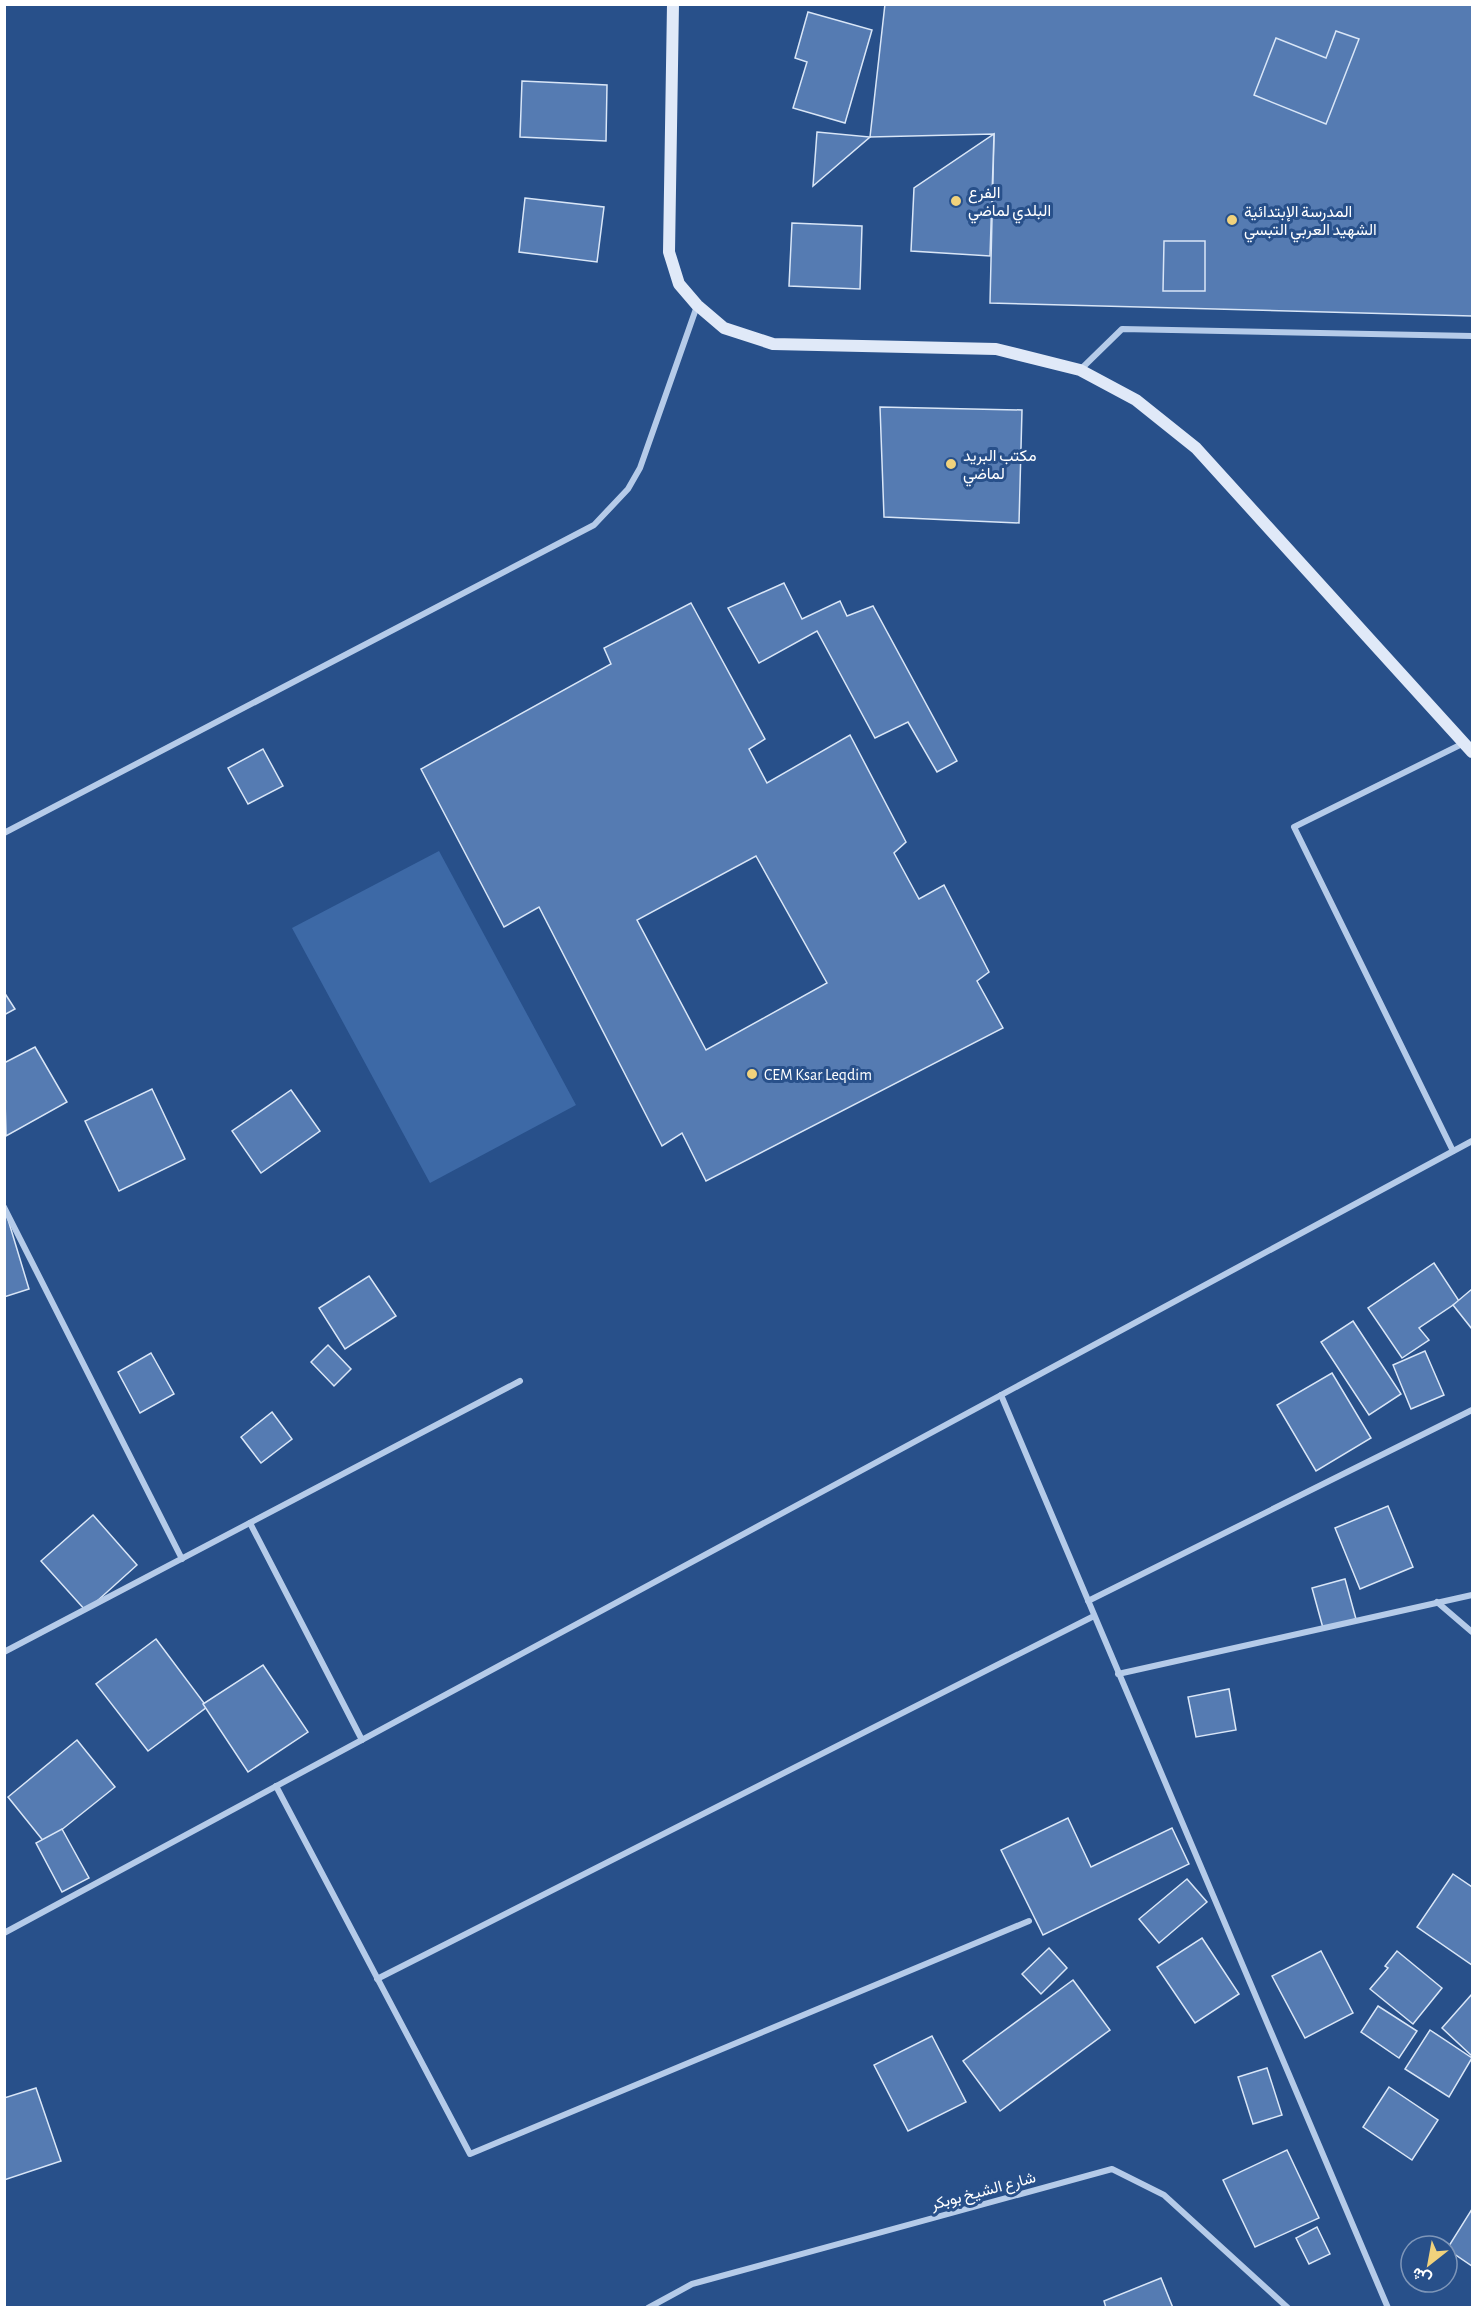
<svg xmlns="http://www.w3.org/2000/svg" width="1477" height="2312" viewBox="0 0 1477 2312" font-family="'Alegreya Sans',Vazirmatn,sans-serif">
<rect width="100%" height="100%" fill="#28508a"/>
<polygon fill="#3d69a6" points="439,851 576,1105 430,1183 292,928"/>
<g fill="#557bb2" stroke="#d9e6f7" stroke-width="1.5" fill-rule="evenodd">
<polygon points="885,4 1472,4 1472,316 990,303 994,134 870,137"/>
<polygon points="808,12 872,30 845,123 793,108 807,62 795,58"/>
<polygon points="1336,31 1359,39 1326,124 1254,95 1276,38 1326,58"/>
<polygon points="522,81 607,85 606,141 520,137"/>
<polygon points="817,132 870,137 813,186"/>
<polygon points="994,134 990,256 911,251 914,188"/>
<polygon points="525,198 604,207 597,262 519,252"/>
<polygon points="792,223 862,226 860,289 789,286"/>
<polygon points="1164,241 1205,241 1205,291 1163,291"/>
<polygon points="880,407 1022,410 1019,523 884,517"/>
<polygon points="784,583 802,619 840,601 847,616 873,606 957,761 937,772 908,722 875,738 817,631 759,663 728,608"/>
<path d="M691,603L765,739L749,749L767,783L850,735L906,842L894,853L919,899L944,885L989,972L977,981L1003,1028L706,1181L682,1133L662,1146L539,907L504,927L421,769L611,664L604,648ZM756,856L827,983L706,1050L637,920Z"/>
<polygon points="263,749 283,786 248,804 228,768"/>
<polygon points="4,992 15,1009 4,1015"/>
<polygon points="35,1047 67,1102 6,1136 4,1063"/>
<polygon points="152,1089 185,1159 119,1191 85,1121"/>
<polygon points="291,1090 320,1131 261,1173 232,1131"/>
<polygon points="7,1216 29,1289 4,1297 4,1217"/>
<polygon points="1434,1263 1459,1301 1419,1328 1429,1340 1402,1358 1368,1308"/>
<polygon points="369,1276 396,1316 345,1349 319,1308"/>
<polygon points="1472,1289 1472,1329 1453,1305"/>
<polygon points="1353,1321 1401,1394 1369,1415 1321,1342"/>
<polygon points="328,1345 351,1369 334,1386 311,1362"/>
<polygon points="1425,1351 1444,1395 1411,1409 1393,1365"/>
<polygon points="151,1353 174,1394 140,1413 118,1372"/>
<polygon points="1332,1373 1371,1438 1316,1471 1277,1405"/>
<polygon points="272,1412 292,1439 261,1463 241,1437"/>
<polygon points="1388,1506 1413,1567 1360,1589 1335,1528"/>
<polygon points="93,1515 137,1565 86,1611 41,1561"/>
<polygon points="1345,1579 1356,1619 1323,1628 1312,1588"/>
<polygon points="156,1639 207,1707 148,1751 96,1684"/>
<polygon points="263,1665 308,1732 248,1772 203,1704"/>
<polygon points="1229,1689 1236,1730 1196,1737 1188,1697"/>
<polygon points="77,1740 115,1787 45,1843 8,1797"/>
<polygon points="1068,1818 1091,1867 1172,1828 1189,1864 1043,1935 1001,1850"/>
<polygon points="62,1829 89,1878 62,1892 36,1843"/>
<polygon points="1453,1874 1472,1887 1472,1965 1417,1927"/>
<polygon points="1187,1879 1207,1902 1159,1943 1139,1919"/>
<polygon points="1202,1938 1239,1994 1195,2023 1157,1967"/>
<polygon points="1049,1948 1067,1968 1041,1994 1022,1974"/>
<polygon points="1321,1951 1353,2013 1305,2038 1272,1976"/>
<polygon points="1397,1951 1442,1988 1413,2024 1370,1989 1388,1968 1385,1966"/>
<polygon points="1073,1980 1110,2030 1000,2111 963,2061"/>
<polygon points="1472,1994 1472,2056 1442,2028"/>
<polygon points="1378,2006 1417,2031 1399,2058 1361,2032"/>
<polygon points="1430,2030 1472,2058 1449,2097 1405,2069"/>
<polygon points="932,2036 966,2102 908,2131 874,2065"/>
<polygon points="1267,2068 1282,2115 1253,2124 1238,2077"/>
<polygon points="1389,2087 1438,2120 1412,2160 1363,2127"/>
<polygon points="36,2088 61,2161 4,2180 4,2098"/>
<polygon points="1287,2150 1319,2218 1255,2247 1223,2180"/>
<polygon points="1472,2209 1472,2266 1447,2249"/>
<polygon points="1317,2227 1330,2254 1309,2264 1296,2238"/>
<polygon points="1161,2278 1173,2308 1106,2308 1104,2301"/>
</g>
<g fill="none" stroke-linecap="round" stroke-linejoin="round">
<g stroke="#b5cbe9" stroke-width="6">
<polyline points="1080,370 1122,329 1472,336"/>
<polyline points="4,833 594,525 628,489 640,468 697,306"/>
<polyline points="1453,1151 1294,827 1464,743"/>
<polyline points="4,1207 182,1559"/>
<polyline points="1001,1395 1388,2308"/>
<polyline points="250,1523 362,1740"/>
<polyline points="1088,1601 1472,1410"/>
<polyline points="1437,1602 1472,1632"/>
<polyline points="4,1652 520,1381"/>
<polyline points="1118,1674 1472,1595"/>
<polyline points="276,1786 470,2154 1029,1921"/>
<polyline points="4,1933 1472,1141"/>
<polyline points="377,1979 1094,1616"/>
<polyline points="648,2308 692,2284 1112,2169 1164,2195 1288,2308"/>
</g>
<polyline stroke="#e0e9f8" stroke-width="12" points="673,4 669,252 679,284 697,305 724,328 773,344 996,349 1080,370 1136,400 1196,448 1472,752"/>
</g>
<g fill="#f1d27c" stroke="#28508a" stroke-width="2">
<circle cx="956" cy="201" r="6"/>
<circle cx="1232" cy="220" r="6"/>
<circle cx="951" cy="464" r="6"/>
<circle cx="752" cy="1074" r="6"/>
</g>
<g text-anchor="middle" stroke-width="6" stroke-linejoin="round" paint-order="stroke">
<g font-size="16" fill="#fff" stroke="#28508a" text-anchor="start">
<text x="968" y="198">الفرع<tspan x="968" dy="18">البلدي لماضي</tspan></text>
<text x="1244" y="217">المدرسة الإبتدائية<tspan x="1244" dy="18">الشهيد العربي التبسي</tspan></text>
<text x="963" y="461">مكتب البريد<tspan x="963" dy="18">لماضي</tspan></text>
<text x="764" y="1080">CEM Ksar Leqdim</text>
</g>
<g font-size="16" fill="#fff" stroke="#28508a">
<text transform="translate(983 2190) rotate(-15)" y="6">شارع الشيخ بوبكر</text>
</g>
</g>
<rect width="1477" height="2312" fill="none" stroke="#ffffff" stroke-width="12"/>
<g transform="translate(1429 2264) rotate(211)"><circle r="28" fill="#28508a" stroke="#7e96b9" stroke-width="1.5"/>
<path d="M0-4.5L10 22L0 15L-10 22Z" fill="#f1d27c"/>
<text y="-9" font-size="16" font-weight="bold" text-anchor="middle" fill="#ffffff">ش</text>
</g>
</svg>
